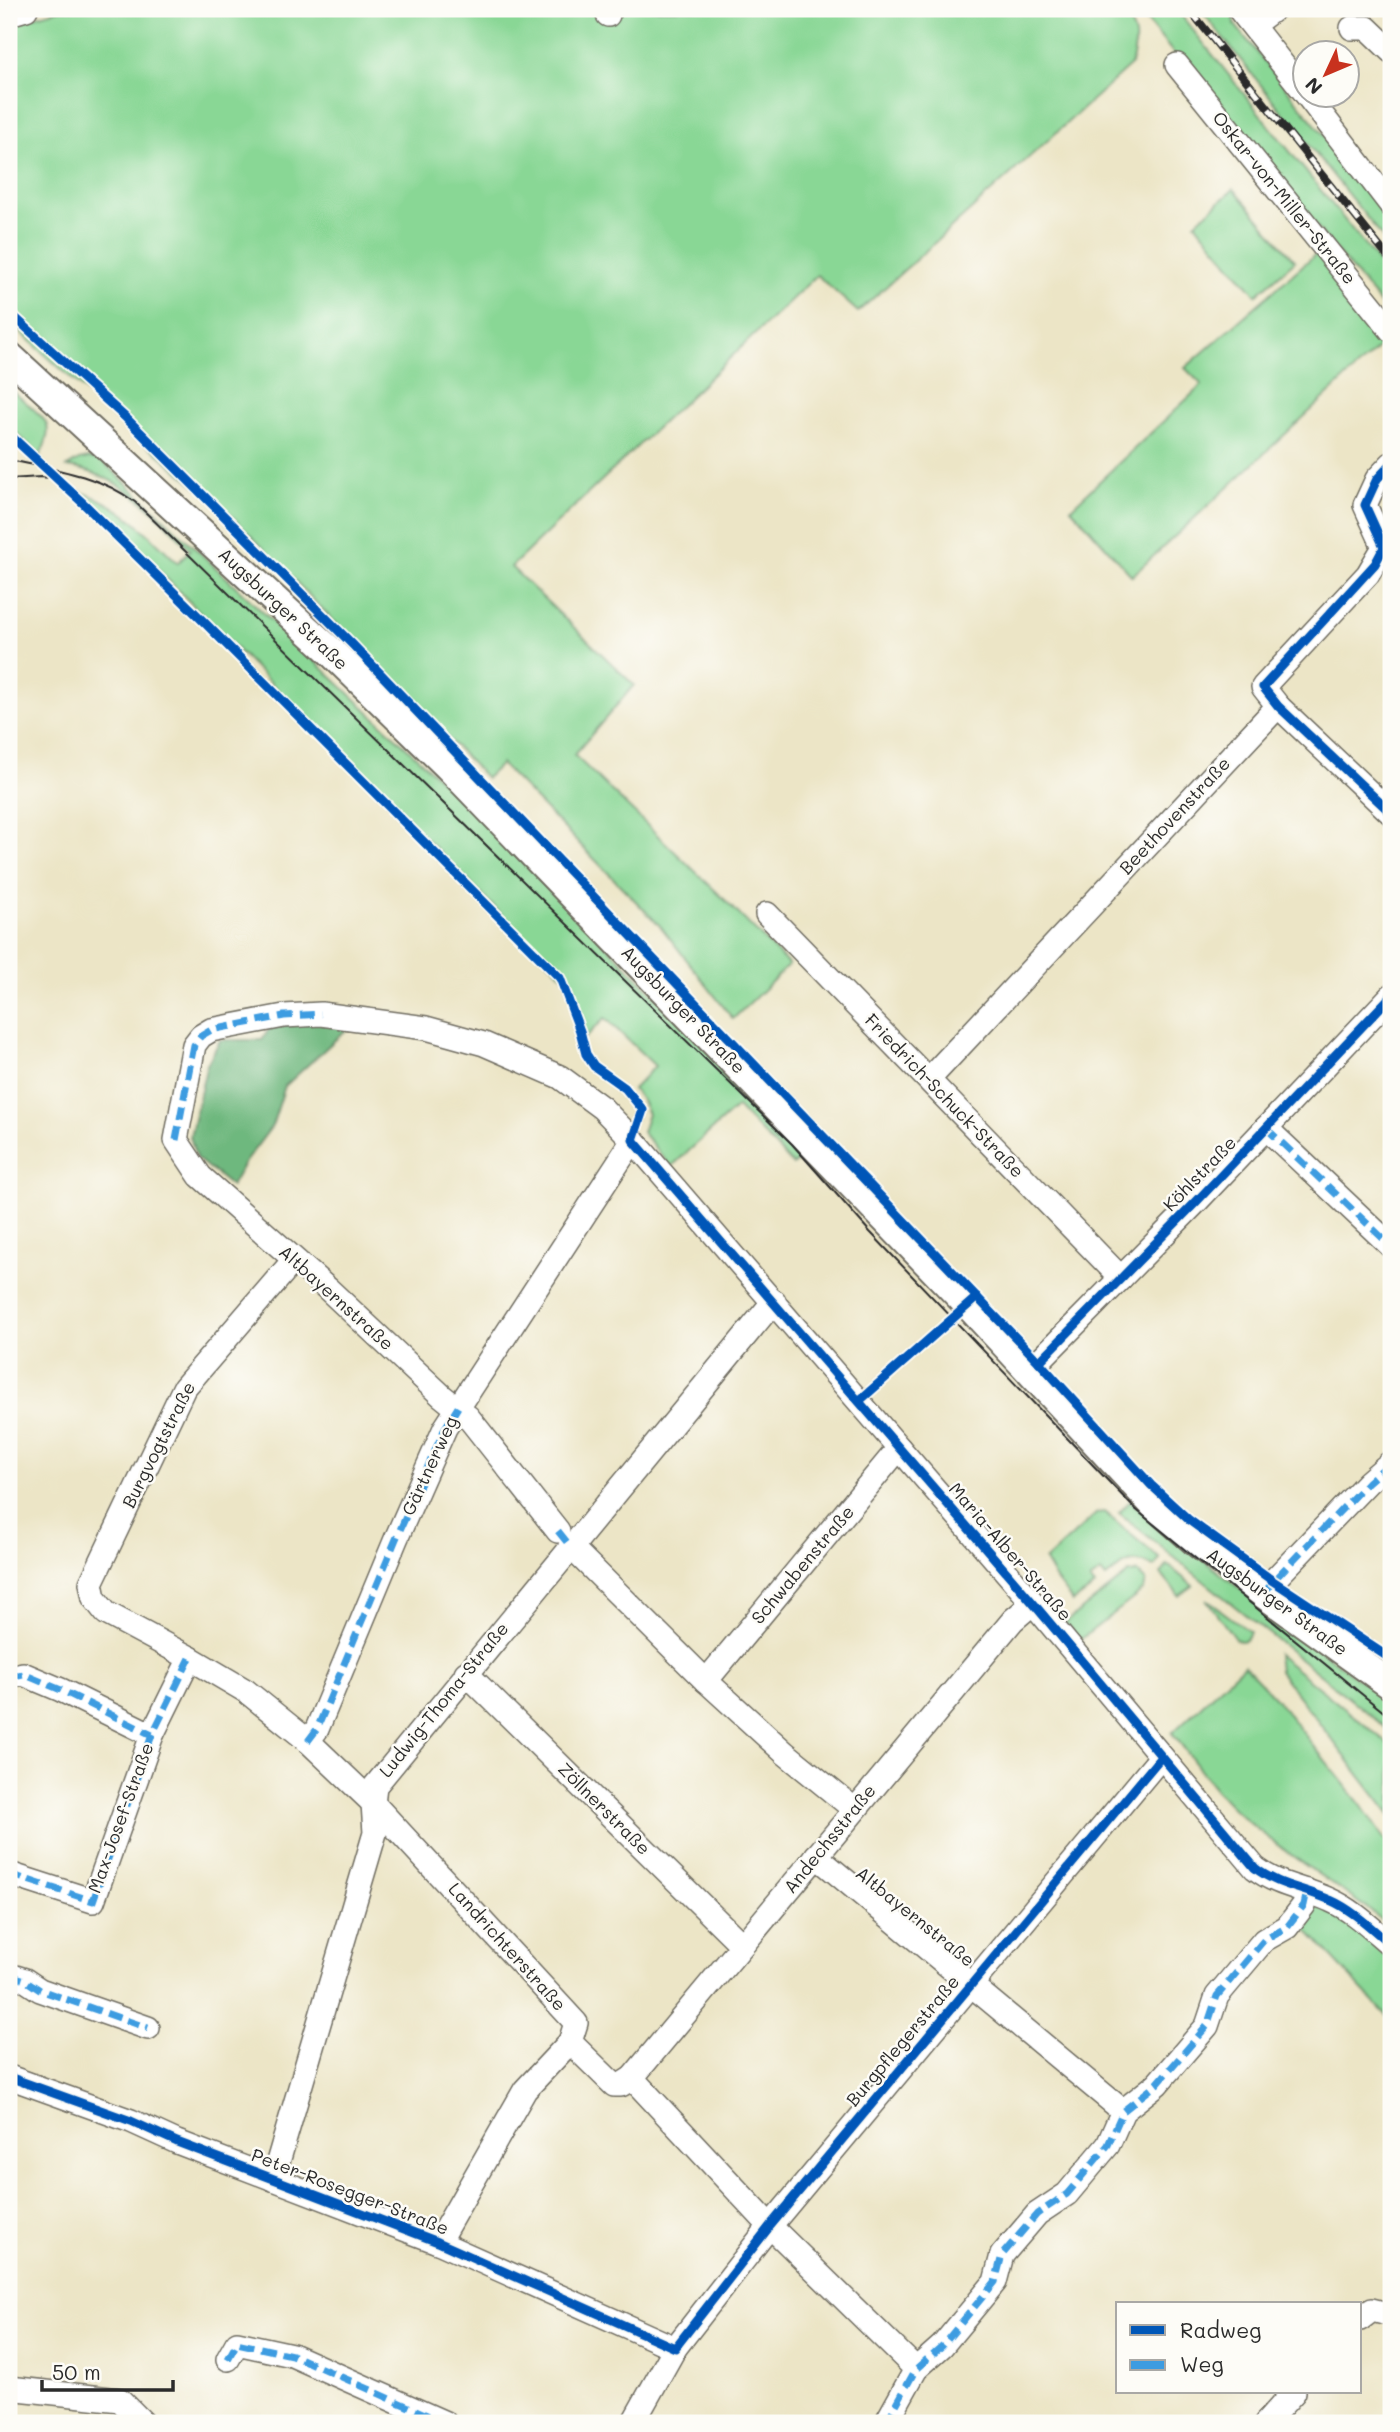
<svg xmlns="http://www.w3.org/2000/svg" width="1400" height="2432" viewBox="0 0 1400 2432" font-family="Mali,sans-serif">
<rect width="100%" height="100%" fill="#fdfcf7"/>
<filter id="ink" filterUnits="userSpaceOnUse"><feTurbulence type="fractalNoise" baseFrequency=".0143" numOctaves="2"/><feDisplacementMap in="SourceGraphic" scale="14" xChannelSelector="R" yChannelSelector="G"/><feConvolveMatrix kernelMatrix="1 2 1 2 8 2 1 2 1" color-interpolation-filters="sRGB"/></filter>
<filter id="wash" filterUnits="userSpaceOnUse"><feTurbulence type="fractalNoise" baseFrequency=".00686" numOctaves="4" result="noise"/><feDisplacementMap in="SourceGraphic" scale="28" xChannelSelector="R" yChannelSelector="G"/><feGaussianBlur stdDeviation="1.57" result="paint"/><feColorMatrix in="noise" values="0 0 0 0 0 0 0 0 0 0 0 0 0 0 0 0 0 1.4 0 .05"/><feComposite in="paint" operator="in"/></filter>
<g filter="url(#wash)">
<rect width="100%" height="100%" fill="#ece5c6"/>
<g fill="#89d795" stroke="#5a8160" stroke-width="2">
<path d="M61,9H1120C1138,31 1138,38 1131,65L858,312L817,275L511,567L634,685L574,755L724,899L789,965L733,1019L661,927L501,764L486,778L230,514L121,423L9,322V24Z"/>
<polygon points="1137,9 1176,9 1391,278 1391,317"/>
<polygon points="1200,9 1234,9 1235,25 1391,218 1391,248"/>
<polygon points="1234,189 1295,261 1256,295 1195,223"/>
<polygon points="1317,253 1389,338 1132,576 1071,508 1202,385 1185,368"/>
<path d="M9,388C18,397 41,413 46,423C51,433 44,447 40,456L9,426Z"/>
<path d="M89,458L101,461L112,470L420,760L531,868L808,1153L793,1165L737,1107L671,1167L642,1132L648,1114L642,1101L633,1089L655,1066L605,1018L585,1038L566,979L86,498L73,490C118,500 146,532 178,563L190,550C158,512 118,473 67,467L79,460Z"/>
<polygon points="1130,1501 1254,1600 1391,1704 1391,1732 1119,1513"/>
<path d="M1104,1512L1160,1559L1154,1567C1132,1556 1123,1564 1106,1578L1101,1572L1090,1580L1095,1586L1073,1602L1056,1580L1045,1561L1097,1513Z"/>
<polygon points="1168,1565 1193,1586 1179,1596 1161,1574"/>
<polygon points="1137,1572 1146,1581 1144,1590 1080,1640 1065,1623 1129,1573"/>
<polygon points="1206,1599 1250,1632 1246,1640 1241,1641 1235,1639"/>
<polygon points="1277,1654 1391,1746 1391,1816 1279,1671"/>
<path d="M1244,1665L1276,1699L1361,1805L1391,1849V1927C1341,1887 1285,1855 1237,1812C1214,1792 1192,1757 1172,1733Z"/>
<polygon points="1318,1906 1337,1913 1391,1957 1391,2020 1299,1922"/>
</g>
<polygon fill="#6eb87e" stroke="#4c7254" stroke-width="2" points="311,1019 348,1028 285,1086 272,1126 245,1162 231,1186 196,1158 190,1136 207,1064 220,1040 262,1040 269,1029"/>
</g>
<g filter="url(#ink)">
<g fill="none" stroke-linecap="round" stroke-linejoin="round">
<defs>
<g id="minor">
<polyline points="605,9 608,15"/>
<polyline points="1239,9 1306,94"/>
<polyline points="9,14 26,9"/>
<polyline points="1253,25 1274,9"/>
<polyline points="1352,28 1367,28 1391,51"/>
<polyline points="1177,65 1391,330"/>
<polyline points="1306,94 1391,205"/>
<polyline points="1384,547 1368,574 1263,687 1278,706 1391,813"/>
<polyline points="1384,547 1365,505 1377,479 1391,464"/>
<polyline points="767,914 1121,1278"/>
<polyline points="929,1079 1278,706"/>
<polyline points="1266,1128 1391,1246"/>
<polyline points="294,1260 184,1388 91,1583 94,1598 106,1613 190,1658 246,1691 308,1741 373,1803 576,2023 570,2042 614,2085 621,2085 632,2078 770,2226 916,2369"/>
<polyline points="1028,1372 1196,1202 1391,996"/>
<path d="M558,1531L468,1417L442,1396L328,1289L200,1176L176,1140L194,1045L201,1036L211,1030L284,1016L321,1014L426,1028L484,1044L560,1077L602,1108L633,1140L1033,1603L1255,1868C1278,1886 1304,1888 1330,1900C1353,1910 1372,1929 1391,1945"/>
<polyline points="570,1546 706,1681 785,1753 854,1809"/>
<polyline points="1264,1594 1273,1581 1368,1482 1391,1462"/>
<polyline points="466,1673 742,1945"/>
<polyline points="9,1677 23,1674 61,1690 152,1735"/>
<polyline points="706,1681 899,1448"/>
<polyline points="308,1741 317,1729 396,1539 445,1428 633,1140"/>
<polyline points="816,1856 1123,2111"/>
<polyline points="9,1874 93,1901 152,1735 190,1658"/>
<polyline points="9,1975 25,1980 40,1990 148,2028"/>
<polyline points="9,2077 131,2121 177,2142 438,2242 675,2348"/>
<polyline points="632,2078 1013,1620 1033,1603"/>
<polyline points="273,2179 375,1833 373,1803 375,1786 774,1301"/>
<polyline points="438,2242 525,2090 570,2042"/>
<polyline points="1360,2319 1372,2310 1391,2315"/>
<polyline points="228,2359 237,2343 292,2355 445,2423"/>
<polyline points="9,2388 120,2400 143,2423"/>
<polyline points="633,2423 675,2348 770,2226 1161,1757"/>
<polyline points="886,2423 916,2369 942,2346 995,2282 1002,2255 1037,2214 1067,2194 1108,2145 1123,2111 1157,2084 1207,2026 1217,1996 1264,1940 1287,1927 1304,1905 1307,1891"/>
<polyline points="1266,2423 1294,2392"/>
</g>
<polyline id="major" points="9,356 328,649 448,766 974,1311 1154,1505 1194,1540 1264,1594 1391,1685"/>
</defs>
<use href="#minor" stroke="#6f6c61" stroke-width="26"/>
<use href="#major" stroke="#6f6c61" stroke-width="32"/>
<use href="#minor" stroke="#fff" stroke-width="23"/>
<use href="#major" stroke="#fff" stroke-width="28"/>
<g stroke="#2b2b2b" stroke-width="2">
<path d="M9,460C53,469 97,474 135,502L792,1144L870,1232L1134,1508L1391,1718"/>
<polyline points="9,479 41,477 57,479"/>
</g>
<defs>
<polyline id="rail" points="1189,9 1391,261"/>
</defs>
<use href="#rail" stroke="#2b2b2b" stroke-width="8"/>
<use href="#rail" stroke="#fdfcf7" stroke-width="5" stroke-dasharray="16" stroke-linecap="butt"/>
<g stroke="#3d9ce1" stroke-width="7" stroke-dasharray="14 7" stroke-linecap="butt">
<polyline points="1266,1128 1391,1246"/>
<polyline points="176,1140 194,1045 201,1036 211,1030 284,1016 321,1014"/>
<polyline points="558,1531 570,1546"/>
<polyline points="1264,1594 1273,1581 1368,1482 1391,1462"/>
<polyline points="9,1677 23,1674 61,1690 152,1735"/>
<polyline points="308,1741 317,1729 396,1539 445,1428 458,1407"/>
<polyline points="9,1874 93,1901 152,1735 190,1658"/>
<polyline points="9,1975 25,1980 40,1990 148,2028"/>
<polyline points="228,2359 237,2343 292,2355 445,2423"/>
<polyline points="886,2423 916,2369 942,2346 995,2282 1002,2255 1037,2214 1067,2194 1108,2145 1123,2111 1157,2084 1207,2026 1217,1996 1264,1940 1287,1927 1304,1905 1307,1891"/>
</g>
<defs>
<g id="cycleway">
<polyline points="9,312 126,418 353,645 1039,1362 1151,1485 1189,1520 1273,1581 1391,1659"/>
<path d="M9,434L84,504L199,617L560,978L580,1031L586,1054L594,1066L625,1088L643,1110L633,1140L1033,1603L1255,1868C1278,1886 1304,1888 1330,1900C1353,1910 1372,1929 1391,1945"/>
<polyline points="1391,464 1377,479 1365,505 1384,547 1375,564 1263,687 1278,706 1391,813"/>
<polyline points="1039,1362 1196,1202 1391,996"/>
<polyline points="859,1401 977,1297"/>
<polyline points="9,2077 131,2121 177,2142 438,2242 675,2348 770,2226 1161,1757"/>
</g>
</defs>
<use href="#cycleway" stroke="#fdfcf7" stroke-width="13"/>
<use href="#cycleway" stroke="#0057b8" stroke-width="9"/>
</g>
</g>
<g text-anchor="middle" stroke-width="5" stroke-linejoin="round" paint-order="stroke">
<g font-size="18" fill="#2b2b2b" stroke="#fdfcf7">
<text transform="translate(1284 198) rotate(51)" y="6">Oskar-von-Miller-Straße</text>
<text transform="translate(283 609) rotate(43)" y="6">Augsburger Straße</text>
<text transform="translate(1175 816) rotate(-47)" y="6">Beethovenstraße</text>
<text transform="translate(683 1010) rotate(46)" y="6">Augsburger Straße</text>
<text transform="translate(944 1096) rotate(46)" y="6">Friedrich-Schuck-Straße</text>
<text transform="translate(1200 1174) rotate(-46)" y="6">Köhlstraße</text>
<text transform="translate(336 1298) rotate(42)" y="6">Altbayernstraße</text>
<text transform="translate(159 1445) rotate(-63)" y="6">Burgvogtstraße</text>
<text transform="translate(430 1466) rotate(-65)" y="6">Gärtnerweg</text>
<text transform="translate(1010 1552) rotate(49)" y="6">Maria-Alber-Straße</text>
<text transform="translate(803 1565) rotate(-50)" y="6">Schwabenstraße</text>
<text transform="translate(1277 1602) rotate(36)" y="6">Augsburger Straße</text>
<text transform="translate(444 1700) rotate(-51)" y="6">Ludwig-Thoma-Straße</text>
<text transform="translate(604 1809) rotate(45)" y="6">Zöllnerstraße</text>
<text transform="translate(121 1818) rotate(-70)" y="6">Max-Josef-Straße</text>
<text transform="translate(830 1839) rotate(-51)" y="6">Andechsstraße</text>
<text transform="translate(915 1917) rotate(39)" y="6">Altbayernstraße</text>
<text transform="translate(507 1947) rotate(48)" y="6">Landrichterstraße</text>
<text transform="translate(903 2041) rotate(-50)" y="6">Burgpflegerstraße</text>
<text transform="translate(350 2192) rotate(21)" y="6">Peter-Rosegger-Straße</text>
</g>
</g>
<rect width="1400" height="2432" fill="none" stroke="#fdfcf7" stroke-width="35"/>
<rect x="1116" y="2302" width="245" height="91" fill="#fdfcf7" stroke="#a9a8a5" stroke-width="2"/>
<rect x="1130" y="2325" width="35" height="10" fill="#0057b8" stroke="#a9a8a5" stroke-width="2"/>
<text x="1180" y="2338" font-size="21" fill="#2b2b2b">Radweg</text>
<rect x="1130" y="2360" width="35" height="10" fill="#3d9ce1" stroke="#a9a8a5" stroke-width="2"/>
<text x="1180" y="2372" font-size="21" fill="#2b2b2b">Weg</text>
<g transform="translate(1326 74) rotate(226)"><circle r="33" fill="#fdfcf7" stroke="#a9a8a5" stroke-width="2"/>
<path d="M0-5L12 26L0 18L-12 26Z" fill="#c8321e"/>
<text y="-10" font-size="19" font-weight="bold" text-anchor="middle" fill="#2b2b2b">N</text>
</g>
<path d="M42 2380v10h131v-10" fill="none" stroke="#2b2b2b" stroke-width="3.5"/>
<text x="52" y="2380" font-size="21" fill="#2b2b2b" stroke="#fdfcf7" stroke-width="5" paint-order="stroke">50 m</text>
</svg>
